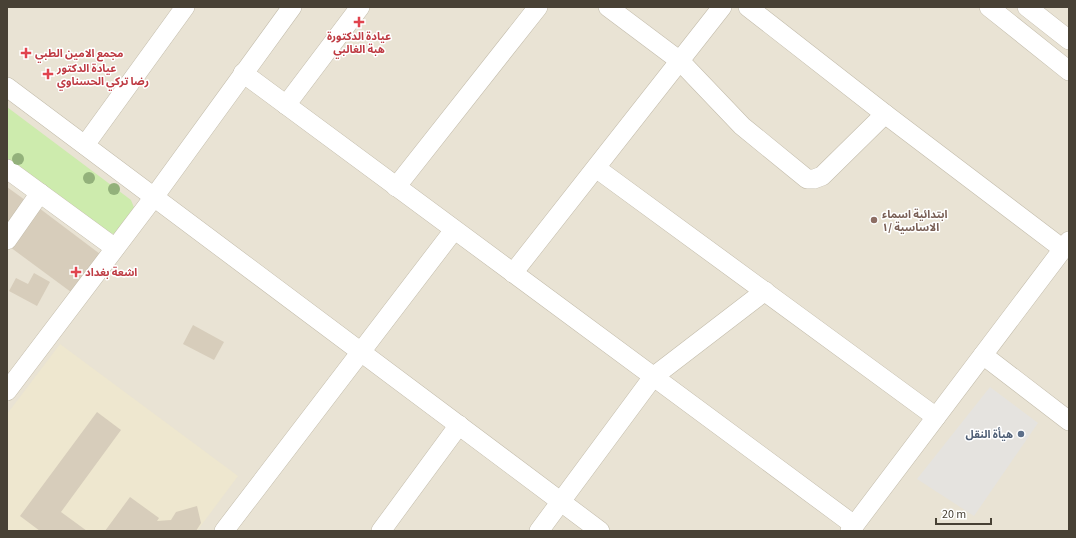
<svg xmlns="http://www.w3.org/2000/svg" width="1076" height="538" viewBox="0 0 1076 538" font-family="'Source Sans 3','Noto Sans Arabic',sans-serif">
<rect width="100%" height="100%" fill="#f4f1e6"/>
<rect fill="#e9e3d4" x="7" y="7" width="1062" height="524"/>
<polygon fill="#eee7cf" points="60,344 238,476 197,531 9,531 7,530 7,414"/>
<polygon fill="#cdebad" points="7,107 131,200 135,210 114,234 105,232 7,159"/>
<polygon fill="#e5e3df" points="990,387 1038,423 974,516 917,479"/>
<g fill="#d7cdbb">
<polygon points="7,187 25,200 7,225"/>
<polygon points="39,208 104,257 75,295 10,247"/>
<polygon points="34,273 50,282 37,306 9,291 16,278 28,284"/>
<polygon points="193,325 224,342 214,360 183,344"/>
<polygon points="97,412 121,430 61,512 87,531 40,531 20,516"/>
<polygon points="130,497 159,518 157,521 171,520 176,512 197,506 201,523 196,531 171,531 171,530 105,531"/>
</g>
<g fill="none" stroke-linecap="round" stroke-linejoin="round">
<defs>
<g id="minor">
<polyline points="608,7 680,61 742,126 807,179 814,179 822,176 885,114"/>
<polyline points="748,7 885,114 1063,249"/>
<polyline points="989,7 1069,71"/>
<polyline points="1027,7 1069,40"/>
<polyline points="243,73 854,525"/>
<polyline points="7,87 600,531"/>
<polyline points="286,105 360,7"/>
<polyline points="85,145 185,7"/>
<polyline points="596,168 936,417"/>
<polyline points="7,169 115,248"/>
<polyline points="396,187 538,7"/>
<polyline points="7,240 40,193"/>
<polyline points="513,273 722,7"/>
<polyline points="983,355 1069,421"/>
<polyline points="7,391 154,197 292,7"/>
<polyline points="224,531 454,230"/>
<polyline points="381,531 459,425"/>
<polyline points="539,531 653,377 765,291"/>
<polyline points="850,531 1069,241"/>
</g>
</defs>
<use href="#minor" stroke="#c3bcab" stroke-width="20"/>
<use href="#minor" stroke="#fff" stroke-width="19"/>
</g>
<g fill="#93b17b">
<circle cx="18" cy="159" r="6"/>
<circle cx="89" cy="178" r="6"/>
<circle cx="114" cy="189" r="6"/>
</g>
<g fill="#e0444e" stroke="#fff" stroke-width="1.5">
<path d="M357 16h4v4h4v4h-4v4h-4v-4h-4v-4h4z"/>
<path d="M24 47h4v4h4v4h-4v4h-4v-4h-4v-4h4z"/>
<path d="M46 68h4v4h4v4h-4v4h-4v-4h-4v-4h4z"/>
<path d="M74 266h4v4h4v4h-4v4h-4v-4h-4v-4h4z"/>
</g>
<circle fill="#8d6e63" stroke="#fff" stroke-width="1.5" cx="874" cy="220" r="4"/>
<circle fill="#5c6f8a" stroke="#fff" stroke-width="1.5" cx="1021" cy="434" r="4"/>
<g text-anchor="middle" stroke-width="3" stroke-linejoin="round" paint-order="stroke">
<g font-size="11" font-weight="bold" fill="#be3a42" stroke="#fff" text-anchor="start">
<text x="359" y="40" text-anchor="middle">عيادة الدكتورة<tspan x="359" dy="13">هبة الغالبي</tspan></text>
<text x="35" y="57">مجمع اﻻمين الطبي</text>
<text x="57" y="72">عيادة الدكتور<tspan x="57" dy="13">رضا تركي الحسناوي</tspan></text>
<text x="85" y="276">اشعة بغداد</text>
</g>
<g font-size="11" font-weight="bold" fill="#785e54" stroke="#fff" text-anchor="start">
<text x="882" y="218">ابتدائية اسماء<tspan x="882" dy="13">الاساسية /١</tspan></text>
</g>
<g font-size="11" font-weight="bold" fill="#4e5e75" stroke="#fff" text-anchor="end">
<text x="1013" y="438">هيأة النقل</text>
</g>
</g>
<rect width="1076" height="538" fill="none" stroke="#484135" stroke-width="16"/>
<path d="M936 518v6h55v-6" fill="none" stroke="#484135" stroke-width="2"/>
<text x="942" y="518" font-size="12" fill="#484135" stroke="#ffffff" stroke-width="3" paint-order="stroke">20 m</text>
</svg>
